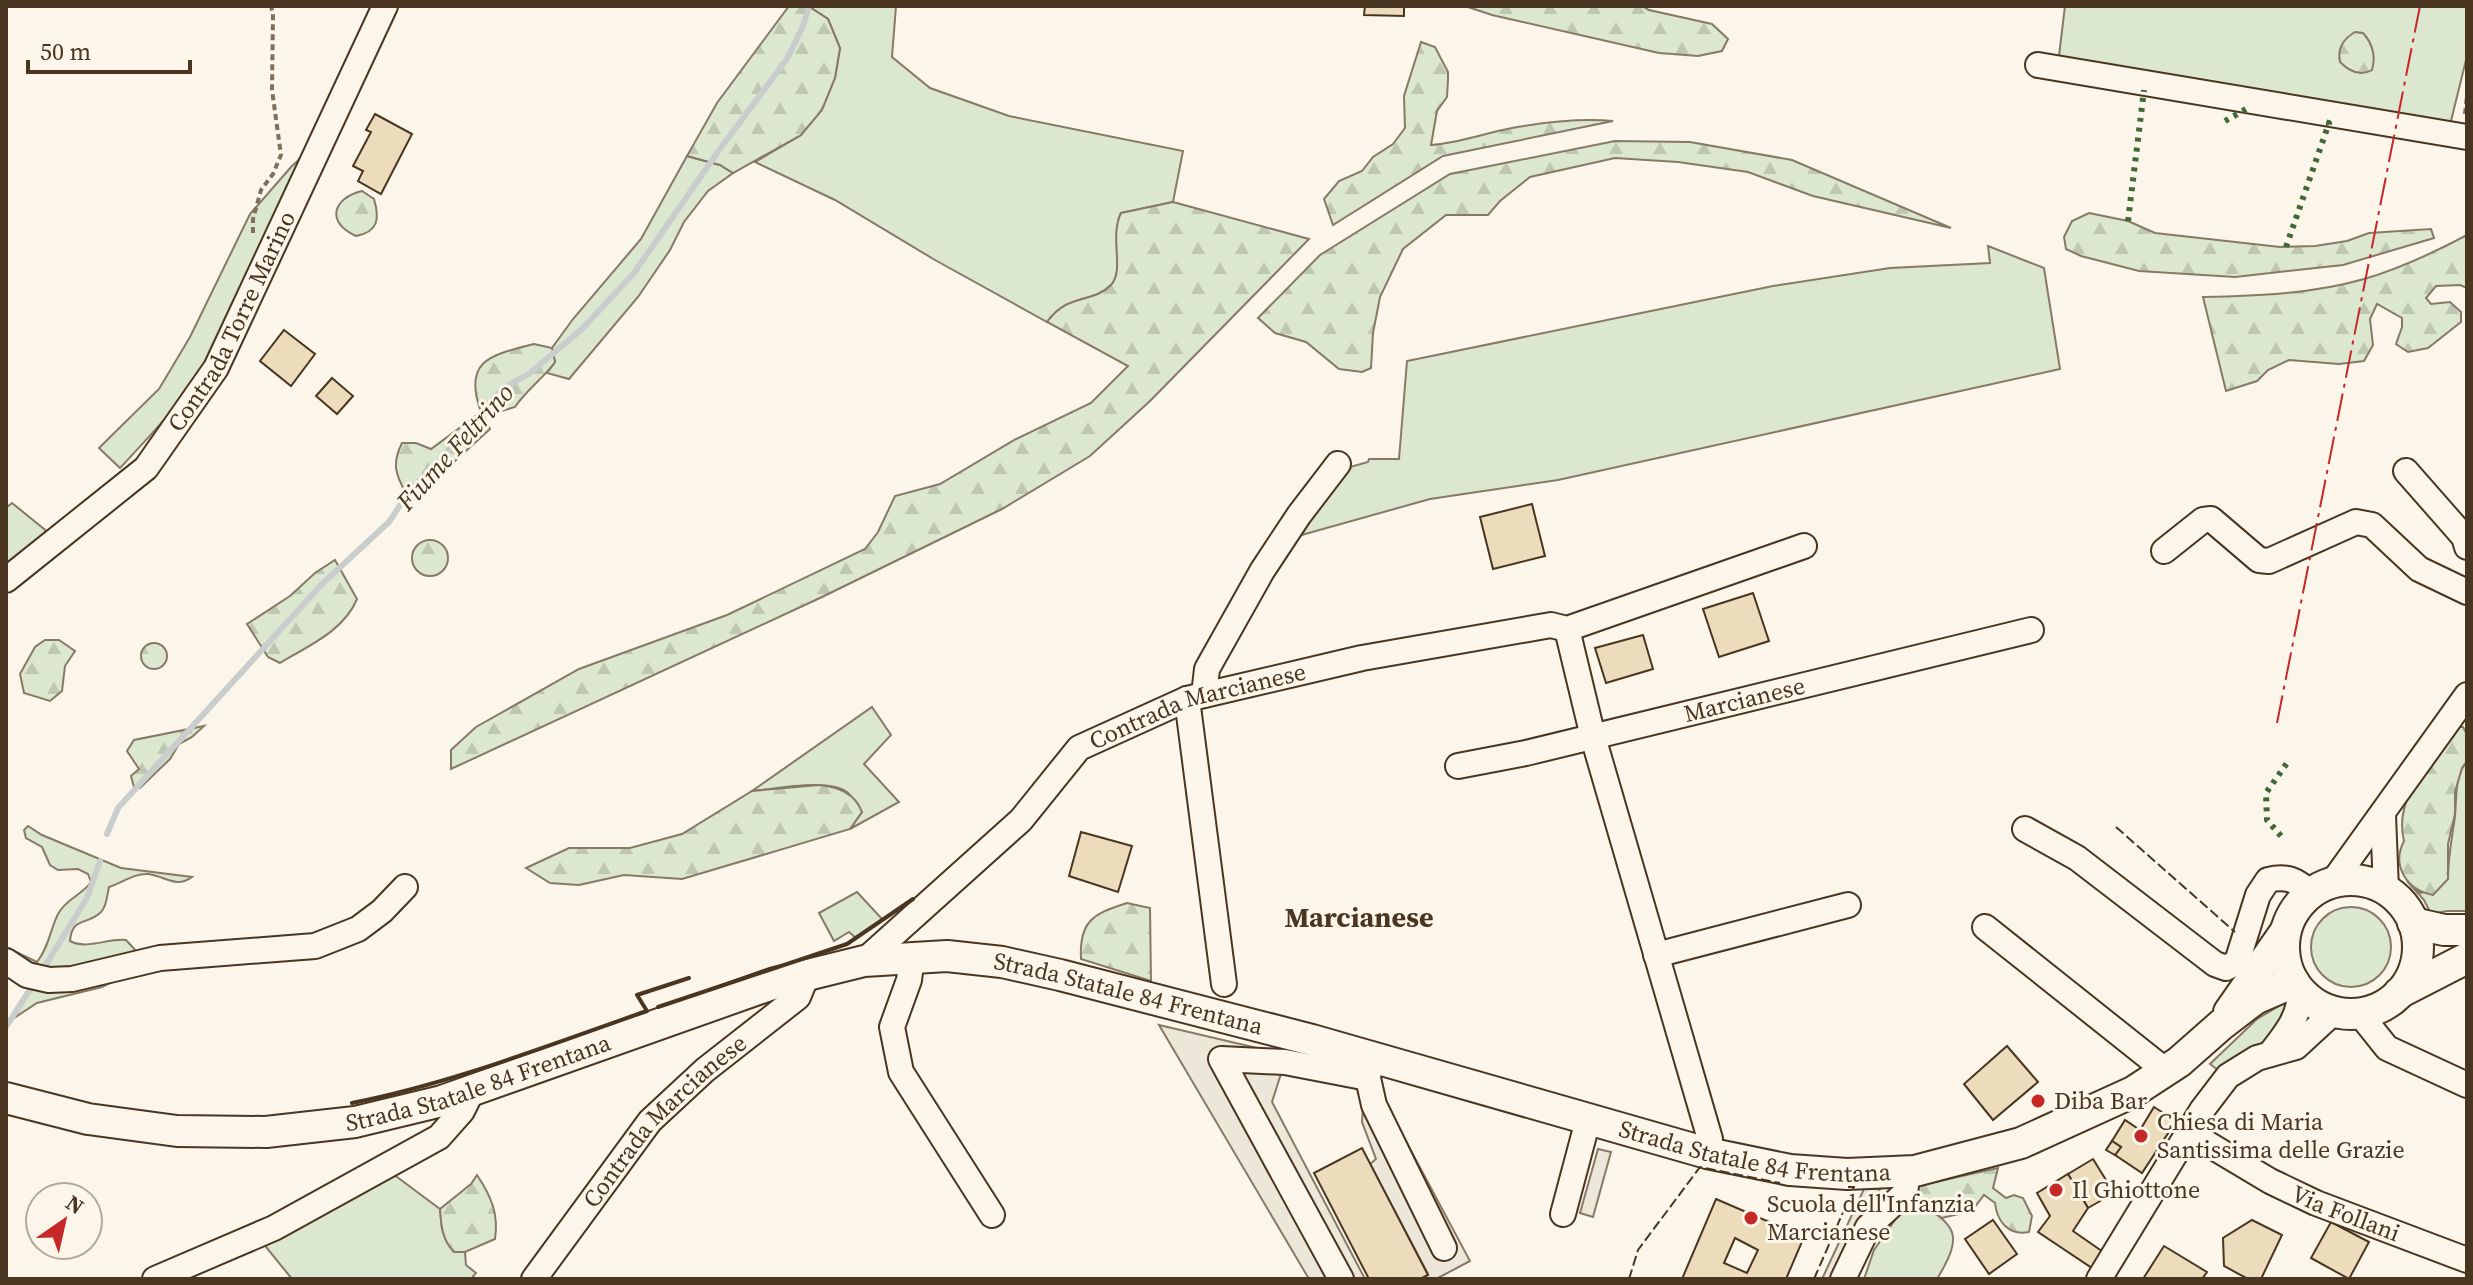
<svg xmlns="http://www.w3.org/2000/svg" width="2473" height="1285" viewBox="0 0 2473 1285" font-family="'Source Serif 4',serif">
<defs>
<pattern id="forest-firs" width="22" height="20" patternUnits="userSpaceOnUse" patternTransform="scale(2)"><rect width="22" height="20" fill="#dce7d0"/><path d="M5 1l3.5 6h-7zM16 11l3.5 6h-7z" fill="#bec7b2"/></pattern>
</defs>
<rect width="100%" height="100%" fill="#fbf6e9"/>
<g fill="#dce7d0" stroke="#887966" stroke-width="2">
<path d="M808,6H896L892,57L930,88L1009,116L1183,151L1173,202L1121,213C1110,237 1125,270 1111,285C1093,304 1069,292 1047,322L935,260L835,200L755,162L801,135L835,78L840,48L828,19Z"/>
<polygon points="2065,6 2467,6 2467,56 2450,125 2058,64"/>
<path d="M305,154C273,226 243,310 199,375C176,409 148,438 120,468L99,448L159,389L190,337L250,214L291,167Z"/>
<polygon points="687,156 720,165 733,173 708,191 684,222 670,250 638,297 569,379 547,373 555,362 552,348 573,319 641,239"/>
<polygon points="1988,246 2044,268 2060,369 1558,480 1430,499 1298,536 1343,469 1368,462 1369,459 1399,459 1407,361 1773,286 1890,268 1990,263"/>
<polygon points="12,503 49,533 6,566 6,508"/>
<path d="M872,707L891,735L864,764L899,802L850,829L862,812C857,806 853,797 847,792C827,778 776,789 752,791Z"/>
<path d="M2467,761V911H2447L2431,914L2424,900L2407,881L2421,893L2448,879C2448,856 2452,838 2455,816C2457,796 2454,777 2467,761Z"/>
<path d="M28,826L42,835L121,868L192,877C176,889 165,876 148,874C135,873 121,883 109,887C107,895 107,906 101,912C87,926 72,916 70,941C87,950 107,938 126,940L138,953L57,975L6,957V947L37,962C49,947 50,930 58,914C66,899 82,895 91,882L88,874L78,869L58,870L50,865L42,847L26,838L24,830Z"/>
<polygon points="857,892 883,920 856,938 849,932 834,941 819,913"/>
<circle cx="2351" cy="947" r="40"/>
<polygon points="127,974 102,987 37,1003 8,1022 33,983"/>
<polygon points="2289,1000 2279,1034 2223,1074 2210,1064 2257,1019"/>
<polygon points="393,1174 440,1209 442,1229 454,1252 465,1252 466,1265 476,1273 471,1279 292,1279 262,1242"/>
<path d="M1911,1197C1955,1226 1966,1231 1937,1279H1864L1874,1250Z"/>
</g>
<g fill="url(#forest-firs)" stroke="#887966" stroke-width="2">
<polygon points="789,6 808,6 828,19 840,48 835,78 822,110 801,135 733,173 720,165 687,156 717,103"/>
<polygon points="1465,6 1642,6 1649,10 1712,24 1728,39 1722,51 1698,56 1659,53 1492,15"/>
<path d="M2355,32L2363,33C2372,43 2376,56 2372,70C2360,77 2349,71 2340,62C2337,48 2343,39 2355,32Z"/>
<path d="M1421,42L1435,47L1448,72V80L1447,97L1437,111L1431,145C1459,143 1485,133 1512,128C1546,122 1579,118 1613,121L1443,156L1333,225L1324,199L1339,181L1362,171L1373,157L1393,144L1405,128L1404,96Z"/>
<polygon points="1615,141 1690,142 1792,160 1951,228 1813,196 1748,172 1678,162 1615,158 1530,177 1500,201 1488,215 1446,215 1403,249 1380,297 1373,333 1371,368 1362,372 1339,369 1306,342 1275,333 1258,318 1320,255 1450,174"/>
<path d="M362,191L374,199C380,219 378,232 356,236C326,223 332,198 362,191Z"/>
<path d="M1173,202L1309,239L1150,401L1090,456L1002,509L822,597L451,769V750L476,727L579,669L727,615L865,549L878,532L895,496L940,484L1016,439L1091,403L1128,366L1047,322C1069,292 1093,304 1111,285C1125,270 1109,237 1121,213Z"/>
<polygon points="2089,213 2128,221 2155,233 2280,247 2315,246 2347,241 2369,233 2431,229 2434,238 2343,265 2235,277 2139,271 2081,256 2066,249 2064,237 2072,221"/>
<path d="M2467,235V288L2460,285L2436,286L2426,298L2431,304L2450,302L2461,312V322L2428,348L2408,352L2396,344L2402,327V318L2377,304L2370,319L2373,345L2364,361L2339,364L2289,360L2268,370L2257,381L2226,391L2203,297C2256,296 2312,294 2364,279C2399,269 2435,252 2467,235Z"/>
<path d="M534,344L552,348L555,362C543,379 527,389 515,407L495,413L482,412L490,429L420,493H406C395,474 392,463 402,443H416L431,449L481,412C462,360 491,355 534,344Z"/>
<circle cx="430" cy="558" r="18"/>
<path d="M335,560L357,599C344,631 308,646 280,663L268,657L247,624L290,596L315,573Z"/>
<polygon points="45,640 59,640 75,651 65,666 62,691 50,701 24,693 20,674 35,647"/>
<circle cx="154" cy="656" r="13"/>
<polygon points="204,726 192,737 179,744 170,759 140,788 134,787 131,776 139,769 127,751 134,740"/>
<path d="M2453,727H2463L2467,734V761L2462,768L2455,792V814L2448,844V879L2433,895C2407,890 2391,866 2404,841C2393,798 2430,760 2453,727Z"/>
<path d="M819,785C838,787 855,793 862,812L850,829L682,879L624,875L579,885L550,883L526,868L569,848H630L682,834L752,791Z"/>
<path d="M1127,903L1150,908L1151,981L1081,959C1079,922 1092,914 1127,903Z"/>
<path d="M1998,1168L1993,1188L2006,1198L2014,1195L2023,1198L2032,1216L2029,1232C2008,1236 1997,1221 1995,1203L1984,1195L1974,1208L1967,1212L1942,1218L1911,1197L1917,1186Z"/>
<path d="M477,1175C491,1196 499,1214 495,1239L465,1252H454C442,1240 441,1225 440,1209L471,1184Z"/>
</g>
<g fill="#ede7d9" stroke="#887966" stroke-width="2">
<polygon points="1159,1025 1287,1055 1272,1102 1365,1279 1309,1279"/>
<polygon points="1385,1102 1470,1261 1436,1279 1420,1279 1428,1274 1370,1164 1376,1159 1362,1122 1363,1107"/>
<polygon points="1598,1149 1611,1152 1593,1217 1580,1213"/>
<polygon points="1864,1189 1880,1189 1836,1279 1822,1279"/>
</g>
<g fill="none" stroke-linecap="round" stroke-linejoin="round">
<g stroke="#c9cecd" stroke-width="6">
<polyline points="107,834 118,808 322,584 389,522 410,490 465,437 494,397 511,384 530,373 582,329 634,273 717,153 787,59 803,26 809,6"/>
<polyline points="42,971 87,898 100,861"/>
<polyline points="6,1027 34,983"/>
</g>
</g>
<g fill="#ecdcbc" stroke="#4a3520" stroke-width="2" fill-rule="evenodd">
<polygon points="1365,6 1404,6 1404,16 1364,15"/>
<polygon points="375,114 412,134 381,194 358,181 363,171 353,166 371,132 366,130"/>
<polygon points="284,330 315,354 291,386 260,361"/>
<polygon points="332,378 353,396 337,414 316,396"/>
<polygon points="1532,504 1545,556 1493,569 1480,517"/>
<polygon points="1753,593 1769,641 1719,657 1703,609"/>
<polygon points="1643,635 1653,669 1606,683 1595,648"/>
<polygon points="1081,832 1132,846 1118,892 1069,876"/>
<polygon points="2007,1046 2038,1082 1993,1120 1964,1084"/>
<polygon points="2154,1107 2176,1121 2142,1173 2115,1155 2121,1147 2112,1141 2125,1120 2140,1130"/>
<polygon points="2112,1141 2121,1147 2115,1155 2106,1150"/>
<polygon points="1362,1148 1428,1275 1420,1279 1369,1279 1314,1173"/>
<polygon points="2093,1159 2114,1193 2088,1208 2068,1174"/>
<polygon points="2068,1174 2088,1208 2073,1231 2106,1254 2095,1270 2038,1232 2050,1216 2037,1193"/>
<path d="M1716,1199L1804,1237L1786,1279H1682ZM1735,1238L1758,1250L1747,1273L1724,1263Z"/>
<polygon points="1993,1220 2017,1254 1989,1274 1965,1239"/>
<polygon points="2252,1220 2282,1235 2261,1279 2248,1279 2224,1266 2223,1238"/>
<polygon points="2331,1222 2369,1242 2349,1279 2311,1258"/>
<polygon points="2164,1246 2207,1272 2202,1279 2143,1279"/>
</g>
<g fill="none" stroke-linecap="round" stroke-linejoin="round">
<defs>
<g id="minor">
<polyline points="2038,65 2467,137"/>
<polyline points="2406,471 2464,537 2467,547"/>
<polyline points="2164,551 2203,520 2211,519 2259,560 2269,561 2356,522 2372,525 2419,569 2467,592"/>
<path id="s1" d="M6,580L146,468L216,368L385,6"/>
<polyline points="1567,629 1593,737 1710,1139 1707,1153"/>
<polyline points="1204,695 1207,669 1262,571 1299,515 1338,464"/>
<polyline points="1187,699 1224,984"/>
<path id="s2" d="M1458,766L1526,753L2031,630"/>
<polyline points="2383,815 2386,890"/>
<path d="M2025,829L2077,858L2215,964L2226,968L2237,962L2258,895L2268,880C2287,875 2296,880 2311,893"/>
<polyline points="2332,883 2467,695"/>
<polyline points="1985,927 2166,1071"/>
<polyline points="1656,955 1848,905"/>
<polyline points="912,957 909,980 892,1027 901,1072 992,1215"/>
<polyline points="6,961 27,975 49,980 72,979 160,958 315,946 358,929 382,911 405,887"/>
<path id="s3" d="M864,961L1021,820L1079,748L1187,699L1362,658L1551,625L1567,629L1804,546"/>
<polyline points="2359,1013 2387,1048 2467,1085"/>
<path d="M2270,1054C2286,1033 2300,1018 2300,990"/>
<polyline points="1370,1064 1368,1078 1374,1105 1444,1248"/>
<path id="s4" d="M2188,1132L2270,1181L2316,1203L2467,1260"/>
<polyline points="1563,1214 1588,1120"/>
<polyline points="155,1279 274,1228 439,1137 462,1111 473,1089"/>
<path id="s5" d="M534,1279L650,1121L705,1070L798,997L807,975"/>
<polyline points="1341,1279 1221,1059 1285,1062 1368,1078"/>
<polyline points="1843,1279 1868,1227 1905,1193 1908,1171"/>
<polyline points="2099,1279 2202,1110 2228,1076 2257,1058 2296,1047 2334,1012"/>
</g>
<g id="major">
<circle cx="2351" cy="947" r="67"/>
<polyline points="2413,923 2444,930 2467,930"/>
<polyline points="2399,993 2467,958"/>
<polyline points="2229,1012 2285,932"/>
<path id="s6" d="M6,1098L88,1119L177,1131L266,1132L355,1122L442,1101L775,983L864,961L947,956L1002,962L1060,975L1312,1040L1707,1153L1790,1170L1847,1174L1915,1171L2021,1143L2133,1092L2179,1062L2221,1025L2255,999L2294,982"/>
</g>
</defs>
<use href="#minor" stroke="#4a3520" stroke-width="28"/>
<use href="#major" stroke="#4a3520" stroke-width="34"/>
<g stroke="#7f6f5c" stroke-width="4" stroke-dasharray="6 4" stroke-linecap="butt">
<polyline points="2465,114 2467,96"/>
<polyline points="253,233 253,219 261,190 273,174 281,155 272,90 273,14 271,6"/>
</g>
<use href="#minor" stroke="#fbf6e9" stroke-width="24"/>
<use href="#major" stroke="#fbf6e9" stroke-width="30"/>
<g stroke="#436837" stroke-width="6" stroke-dasharray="4 6" stroke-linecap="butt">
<polyline points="2225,121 2246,109"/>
<polyline points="2128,221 2144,90"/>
<polyline points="2286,247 2329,123 2324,122"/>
<polyline points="2281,836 2267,820 2266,793 2287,763"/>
</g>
<g stroke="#4a3520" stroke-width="2" stroke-dasharray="10 4" stroke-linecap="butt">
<polyline points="2116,827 2235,932"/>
<polyline points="1629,1279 1638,1250 1700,1167 1780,1183"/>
<polyline points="1814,1279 1854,1187 1848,1187"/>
</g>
<g stroke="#4a3520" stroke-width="4">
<polyline points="658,1007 847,944 913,899"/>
<path d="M352,1103C453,1083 549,1045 647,1011L637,995L689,978"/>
</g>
<polyline stroke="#c62828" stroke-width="2" stroke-dasharray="28 6 4 6" stroke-linecap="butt" points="2277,723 2420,6"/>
</g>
<g fill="#c62828" stroke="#fbf6e9" stroke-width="3">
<circle cx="2038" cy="1101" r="8"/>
<circle cx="2141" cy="1136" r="8"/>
<circle cx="2056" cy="1190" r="8"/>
<circle cx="1751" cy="1218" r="8"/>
</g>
<g text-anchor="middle" stroke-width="6" stroke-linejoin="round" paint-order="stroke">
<g font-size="24" fill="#4a3520" stroke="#fbf6e9">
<text dy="8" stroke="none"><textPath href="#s1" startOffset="350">Contrada Torre Marino</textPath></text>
<text dy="8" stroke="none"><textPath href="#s2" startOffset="294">Marcianese</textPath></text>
<text dy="8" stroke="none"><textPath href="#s3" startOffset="430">Contrada Marcianese</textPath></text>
<text dy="8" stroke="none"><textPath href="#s6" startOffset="1156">Strada Statale 84 Frentana</textPath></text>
<text dy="8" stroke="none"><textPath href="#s6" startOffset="482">Strada Statale 84 Frentana</textPath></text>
<text dy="8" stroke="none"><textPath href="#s5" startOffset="206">Contrada Marcianese</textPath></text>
<text dy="8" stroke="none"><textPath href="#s6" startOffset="1804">Strada Statale 84 Frentana</textPath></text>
<text dy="8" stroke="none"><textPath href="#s4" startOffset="178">Via Follani</textPath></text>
</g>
<g font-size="24" fill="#4a3520" stroke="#fbf6e9" text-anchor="start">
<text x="2054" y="1109">Diba Bar</text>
<text x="2157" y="1130">Chiesa di Maria<tspan x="2157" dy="28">Santissima delle Grazie</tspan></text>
<text x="2072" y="1198">Il Ghiottone</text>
<text x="1767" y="1212">Scuola dell'Infanzia<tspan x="1767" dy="28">Marcianese</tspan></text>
</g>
<g font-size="26" font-style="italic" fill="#4a3520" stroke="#fbf6e9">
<text transform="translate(455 447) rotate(-48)" y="9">Fiume Feltrino</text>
</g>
<g font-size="28" font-weight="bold" fill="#4a3520" stroke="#fbf6e9">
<text x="1359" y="927">Marcianese</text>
</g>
</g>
<rect width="2473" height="1285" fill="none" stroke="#4a3520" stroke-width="16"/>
<g transform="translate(64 1221) rotate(34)"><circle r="38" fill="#fbf6e9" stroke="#b4a999" stroke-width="2"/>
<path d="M0-6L14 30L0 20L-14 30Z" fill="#c62828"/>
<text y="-12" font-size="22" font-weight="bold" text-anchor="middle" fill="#4a3520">N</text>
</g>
<path d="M28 60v12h162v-12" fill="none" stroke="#4a3520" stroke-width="4"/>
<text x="40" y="60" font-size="24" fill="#4a3520" stroke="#fbf6e9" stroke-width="6" paint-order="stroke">50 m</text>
</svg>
